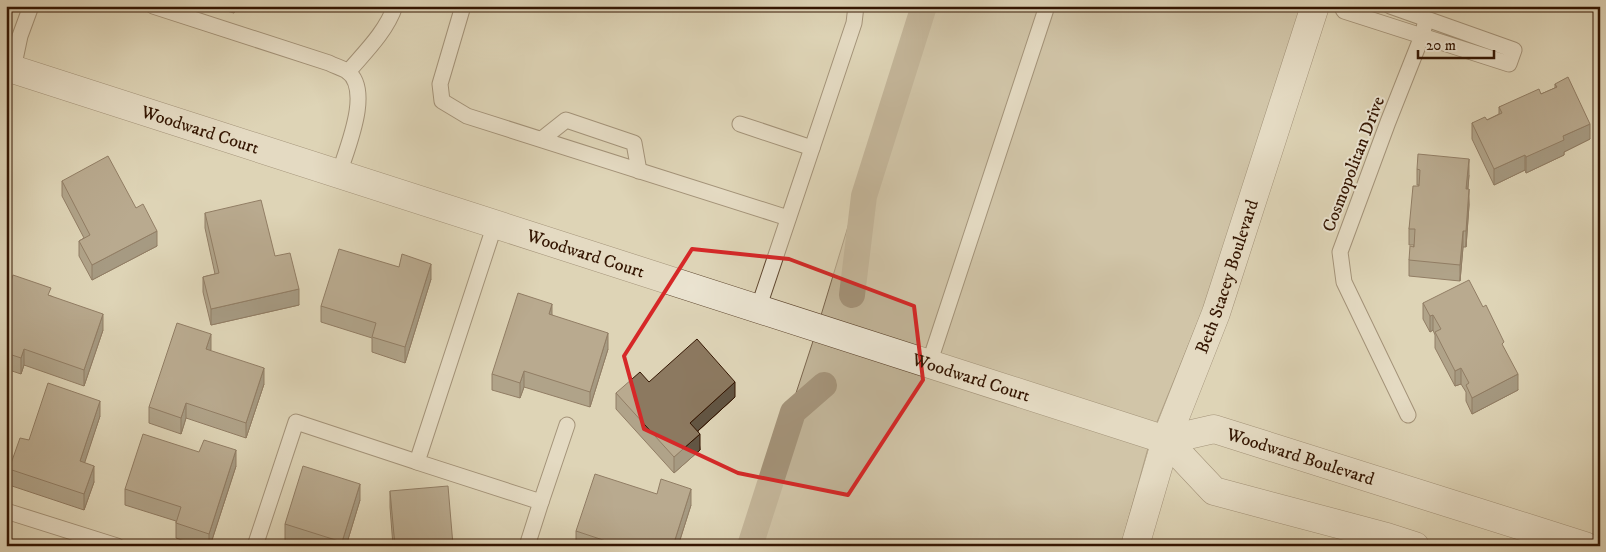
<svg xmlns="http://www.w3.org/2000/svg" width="1606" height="552" viewBox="0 0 1606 552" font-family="'IM FELL DW Pica',serif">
<rect width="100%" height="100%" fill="#ded4b7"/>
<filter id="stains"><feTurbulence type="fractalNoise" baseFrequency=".004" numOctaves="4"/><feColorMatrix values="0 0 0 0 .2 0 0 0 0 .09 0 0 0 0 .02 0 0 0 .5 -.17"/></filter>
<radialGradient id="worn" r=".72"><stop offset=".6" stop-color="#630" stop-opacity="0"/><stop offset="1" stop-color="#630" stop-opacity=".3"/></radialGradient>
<polygon fill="#c1b498" stroke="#7a654d" points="915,6 1302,6 1203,309 1157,422 1148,448 1121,546 746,546 815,335"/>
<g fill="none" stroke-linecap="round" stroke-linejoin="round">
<g stroke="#a49379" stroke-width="26">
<polyline points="852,295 864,196 924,6"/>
<polyline points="750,546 793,412 824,385"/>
</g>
<defs>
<g id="service">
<path d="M153,6L329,63C335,66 342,68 347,71C373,90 346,150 339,174"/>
<polyline points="463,6 440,84 442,101 467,116 788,218"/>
<polyline points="1341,6 1344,11 1509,64 1514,50 1390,6"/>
<polyline points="13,69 20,36 31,6"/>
<path d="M348,72C365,52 386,32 395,6"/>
<polyline points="740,124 812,148"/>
<polyline points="542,139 566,120 634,143 639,171"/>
<polyline points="495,224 417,462 541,502 527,546"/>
<polyline points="758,309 854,23 856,6"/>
<polyline points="929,364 1047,6"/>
<polyline points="1408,415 1344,282 1340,252 1388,122 1422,36 1426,20"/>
<polyline points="541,502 567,425"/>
<polyline points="6,511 117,546"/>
<polyline points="255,546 296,422 417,462"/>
</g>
<g id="minor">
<path id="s1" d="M6,67L1166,440L1214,491L1387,537L1415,546"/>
<path id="s2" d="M1166,440L1214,429L1585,546"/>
</g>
<g id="tertiary">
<path id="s3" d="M1135,546L1166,440L1216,313L1315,6"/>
</g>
</defs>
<use href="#service" stroke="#5e462f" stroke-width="17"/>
<use href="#minor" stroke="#5e462f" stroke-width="29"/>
<use href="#tertiary" stroke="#5e462f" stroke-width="29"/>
<use href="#service" stroke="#eae3d0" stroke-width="15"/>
<use href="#minor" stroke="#eae3d0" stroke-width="28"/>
<use href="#tertiary" stroke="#eae3d0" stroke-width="28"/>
</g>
<g fill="#786853" stroke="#341602">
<polygon points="216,6 236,6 234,13 216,8"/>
<polygon points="289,6 298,6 297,9"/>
<polygon points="1555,84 1590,139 1564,152 1564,155 1526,173 1525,170 1494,185 1472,139 1472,123 1487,120 1499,114 1499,107 1541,94 1555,88"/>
<polygon points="1417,169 1469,175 1468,189 1469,205 1466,247 1463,247 1460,281 1409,276 1409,260 1414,245 1409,245 1409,229 1419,186 1419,185 1417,185"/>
<polygon points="62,181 136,208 157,246 92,280 79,256 79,241 84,238 62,196"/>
<polygon points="205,213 275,256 299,305 211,325 203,292 203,277 215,274 205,228"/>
<polygon points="431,279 405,363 372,352 372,338 321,322 321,306"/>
<polygon points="51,296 103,330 84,386 24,365 21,374 6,369 6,297"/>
<polygon points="1423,303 1504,348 1518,390 1472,414 1466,401 1466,392 1461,384 1455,386 1435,348 1435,335 1433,330 1430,332 1423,319"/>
<polygon points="552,315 608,349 590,407 524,387 520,398 492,390 492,374"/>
<polygon points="211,349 210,351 264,384 246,438 186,418 181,434 149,423 149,407"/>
<polygon points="616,393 735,397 698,431 700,450 674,473 616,409"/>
<polygon points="100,416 84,463 94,482 84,510 9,485 9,469 29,440"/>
<polygon points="236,466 210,546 198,546 176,538 176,521 125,505 125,489"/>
<polygon points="390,491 453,545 466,546 393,546 390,507"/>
<polygon points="360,500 346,546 303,546 285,540 285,524"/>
<polygon points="691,505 678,546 576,546 576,531"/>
</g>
<g fill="#625543" stroke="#341602">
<polygon points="234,6 236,6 234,13"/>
<polygon points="1590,124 1590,139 1564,152 1564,155 1526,173 1526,157 1563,136"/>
<polygon points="1525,155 1525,170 1494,185 1494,169"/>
<polygon points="1469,159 1469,175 1466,205 1466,189"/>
<polygon points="1469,189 1469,205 1466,247 1466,231"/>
<polygon points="157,231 157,246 92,280 92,265"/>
<polygon points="1463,231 1463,247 1460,281 1460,265"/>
<polygon points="431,264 431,279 405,363 405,347"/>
<polygon points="299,289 299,305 211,325 211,309"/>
<polygon points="552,304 552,320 549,314"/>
<polygon points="103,314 103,330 84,386 84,370"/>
<polygon points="1433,315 1433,330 1430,332 1430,316"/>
<polygon points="608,333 608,349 590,407 590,392"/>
<polygon points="211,334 211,349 206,365 206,349"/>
<polygon points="24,349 24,365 21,374 21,358"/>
<polygon points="264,368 264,384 246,438 246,423"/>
<polygon points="1461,368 1461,384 1455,386 1455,371"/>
<polygon points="524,371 524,387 520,398 520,383"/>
<polygon points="1518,374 1518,390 1472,414 1472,398"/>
<polygon points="735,382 735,397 690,438 690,423"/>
<polygon points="100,401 100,416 80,477 80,461"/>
<polygon points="186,403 186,418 181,434 181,418"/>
<polygon points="700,434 700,450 674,473 674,457"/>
<polygon points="236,450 236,466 210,546 209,546 209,534"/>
<polygon points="94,466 94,482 84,510 84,494"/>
<polygon points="360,484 360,500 346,546 342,546 342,542"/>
<polygon points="691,489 691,505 678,546 673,546"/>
</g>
<g fill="#8c7960" stroke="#341602">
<polygon points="1568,77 1590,124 1563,136 1564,140 1526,157 1525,155 1494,169 1472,123 1485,117 1487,120 1502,113 1499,107 1539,89 1541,94 1557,87 1555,84"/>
<polygon points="1418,154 1469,159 1466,189 1469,189 1466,231 1463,231 1460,265 1409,260 1410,246 1414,247 1415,229 1409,229 1413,186 1419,186 1420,170 1417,169"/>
<polygon points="108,156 136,208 143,204 157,231 92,265 79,241 90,235 62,181"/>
<polygon points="261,200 275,256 290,253 299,289 211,309 203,277 219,273 205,213"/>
<polygon points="339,249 399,267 402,254 431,264 405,347 372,337 376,323 321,306"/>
<polygon points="13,275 51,288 48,295 103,314 84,370 24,349 21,358 6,353 6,297"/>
<polygon points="1469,280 1483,307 1486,305 1504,342 1502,344 1518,374 1472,398 1466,385 1469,383 1461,368 1455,371 1435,332 1441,329 1433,315 1430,316 1423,303"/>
<polygon points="518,293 552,304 549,314 608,333 590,392 524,371 520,383 492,374"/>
<polygon points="177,323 211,334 206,349 264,368 246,423 186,403 181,418 149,407"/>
<polygon points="697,339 735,382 690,423 700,434 674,457 616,393 640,372 649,382"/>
<polygon points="48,383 100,401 80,461 94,466 84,494 9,469 20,438 29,440"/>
<polygon points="143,434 199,452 204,440 236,450 209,534 176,523 181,507 125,489"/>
<polygon points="303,466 360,484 342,542 285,524"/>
<polygon points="595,474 657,494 661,479 691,489 673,546 621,546 576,531"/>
<polygon points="448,486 453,545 466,543 466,546 395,546 390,491"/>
</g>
<path d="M0 0H1606V552H0ZM692,249L789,259L914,306L923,380L848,495L738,473L644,429L624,356Z" fill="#ded4b7" fill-opacity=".55" fill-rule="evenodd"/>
<path fill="none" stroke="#d62828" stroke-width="4" stroke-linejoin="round" d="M692,249L789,259L914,306L923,380L848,495L738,473L644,429L624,356Z"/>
<g text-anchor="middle" stroke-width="4" stroke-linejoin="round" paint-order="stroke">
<g font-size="18" fill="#341602" stroke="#eae3d0">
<text dy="6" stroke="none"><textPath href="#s1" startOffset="204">Woodward Court</textPath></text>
<text transform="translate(1353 164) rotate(-69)" y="6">Cosmopolitan Drive</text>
<text dy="6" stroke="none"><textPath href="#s1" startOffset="609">Woodward Court</textPath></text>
<text dy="6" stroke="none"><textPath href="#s3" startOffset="285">Beth Stacey Boulevard</textPath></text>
<text dy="6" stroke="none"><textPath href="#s1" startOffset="1014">Woodward Court</textPath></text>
<text dy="6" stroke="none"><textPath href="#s2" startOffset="140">Woodward Boulevard</textPath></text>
</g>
</g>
<rect width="1606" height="552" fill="none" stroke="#ded4b7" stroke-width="25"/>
<rect x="8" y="8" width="1591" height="537" fill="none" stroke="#341602" stroke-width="2.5"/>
<rect x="12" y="12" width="1581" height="527" fill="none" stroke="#341602"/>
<path d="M1418 50v8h76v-8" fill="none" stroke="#341602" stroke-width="2.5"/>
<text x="1426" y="50" font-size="15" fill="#341602" stroke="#eae3d0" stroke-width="4" paint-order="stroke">20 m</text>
<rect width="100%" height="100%" filter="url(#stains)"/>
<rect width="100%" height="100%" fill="url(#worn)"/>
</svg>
